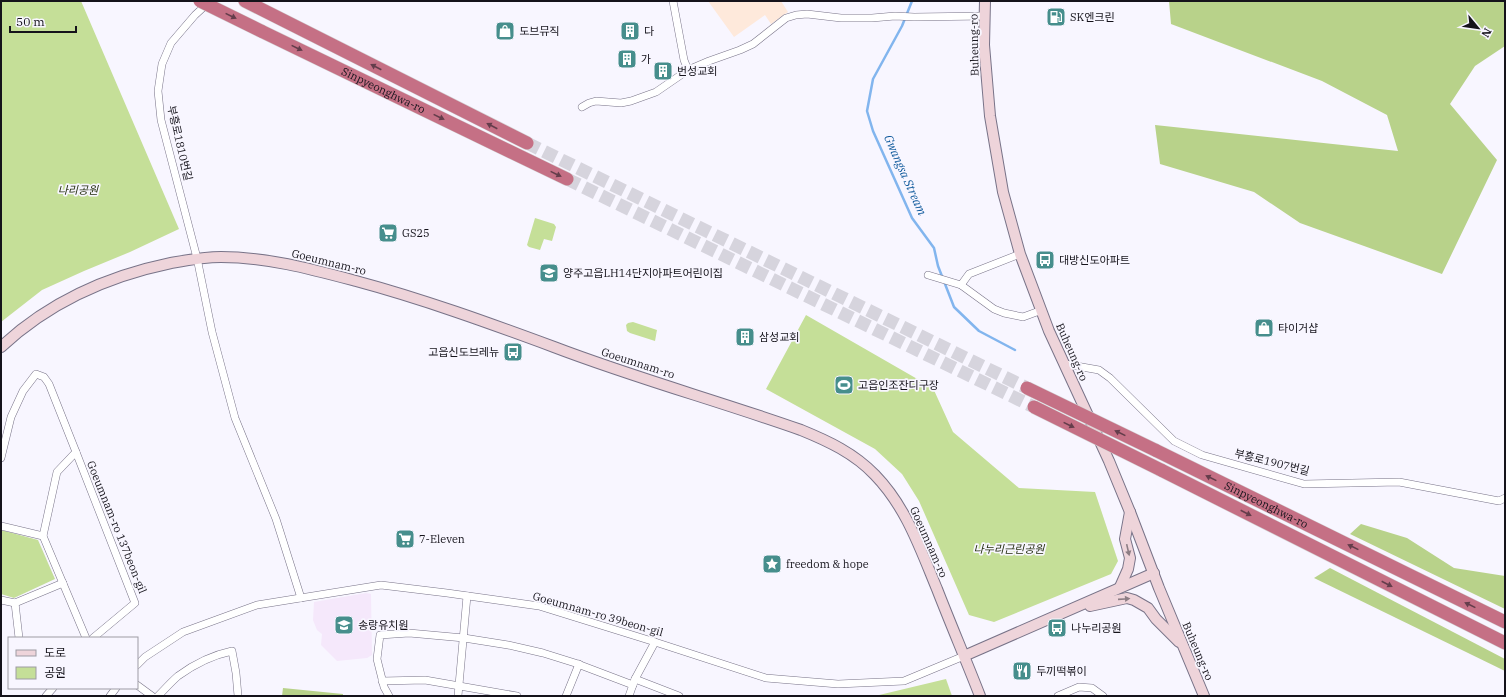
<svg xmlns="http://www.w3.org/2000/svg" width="1506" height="697" viewBox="0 0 1506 697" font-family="'IBM Plex Serif','Noto Sans KR',serif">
<rect width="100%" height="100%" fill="#f8f6ff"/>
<polygon fill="#fee9db" points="708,1 781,1 788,12 771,24 765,15 734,37"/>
<polygon fill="#f5e8fb" points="366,593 371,594 372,655 367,658 337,661 321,645 322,634 317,630 313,620 314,602"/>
<g fill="#c5df98">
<polygon points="1,1 81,1 179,229 130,252 84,271 42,290 1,322"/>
<polygon points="535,218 554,224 556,227 552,241 544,239 540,250 529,247 527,245"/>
<polygon points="806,315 933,388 953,432 1019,488 1095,492 1118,561 1111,574 994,622 969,615 919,501 902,474 875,449 766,389"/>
<polygon points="633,322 657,330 655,341 630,333 627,331 626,325 628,323"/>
<polygon points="1,530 38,540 55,579 14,598 1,594"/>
<polygon points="946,679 952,696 875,696"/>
</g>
<g fill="#b8d28a">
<polygon points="1169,1 1505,1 1505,46 1475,66 1450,104 1497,160 1442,274 1300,223 1254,192 1160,164 1155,125 1398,151 1387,115 1322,81 1171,24"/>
<polygon points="1361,524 1407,538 1454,568 1505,576 1505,609 1350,534"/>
<polygon points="1330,568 1505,659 1505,671 1314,578"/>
<polygon points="283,688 343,694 343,696 282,696"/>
</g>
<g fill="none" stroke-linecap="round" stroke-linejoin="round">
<polyline stroke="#82b5ee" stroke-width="2.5" points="912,1 902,26 873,79 867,111 873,131 912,218 934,248 938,266 954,307 979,331 1015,350"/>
<g stroke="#d6d4dd" stroke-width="13" stroke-dasharray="13 6" stroke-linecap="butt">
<polyline points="527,143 1027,388"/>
<polyline points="567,179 1034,407"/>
</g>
<defs>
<g id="street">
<polyline points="673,1 684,60 688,70"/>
<polyline points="207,4 195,15 171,43 162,64 158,91 161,120 197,258 212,332 235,418 276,519 301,598"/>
<polyline points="582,107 589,103 596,101 621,103 631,101 656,92 688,70 709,61 740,50 753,44 786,18 796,15 807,14 841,18 872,18 895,16 914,17 985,16"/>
<polyline points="928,275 961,285 994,309 1004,313 1023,317 1042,310"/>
<polyline points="961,285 969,274 1020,254"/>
<polyline points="1065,364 1099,370 1110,378 1174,441 1202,455 1304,484 1399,482 1499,501 1505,498"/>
<polyline points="1,458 11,417 23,391 36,374 44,377 49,384 76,452"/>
<polyline points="1,526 43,536"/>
<polyline points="1,600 15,603 63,583"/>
<polyline points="15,603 19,638"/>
<polyline points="86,638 43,536 57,472 76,452 135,603 93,638"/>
<polyline points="137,665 145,657 183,632 257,605 381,585 447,593 539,606 655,642 766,678 838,684 904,681 964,656"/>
<polyline points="635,679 679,696"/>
<polyline points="382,681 425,680 517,696"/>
<polyline points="137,685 152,696"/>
<polyline points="46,696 53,688"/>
<polyline points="110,696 116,688"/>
<path d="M158,696C164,690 171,682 178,676C193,665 213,655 232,651L236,673L238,696"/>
<polyline points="389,696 384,687 377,659 380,635 409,633 464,638 508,645 543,653 575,663 633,685"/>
<polyline points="458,696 467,596"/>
<polyline points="566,696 579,664"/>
<polyline points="629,696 635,679 655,642"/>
<polyline points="1058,696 1079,687 1092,688 1103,696"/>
</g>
<g id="secondary">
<polyline points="985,1 984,45 990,116 1003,192 1020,254 1049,331 1109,461 1130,512 1159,588 1204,696"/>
<path d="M1,347C48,303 108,276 171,263C188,260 204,257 221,257C267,257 311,269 356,281C423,299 489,323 554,347C635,378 719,401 801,430C828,441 854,453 875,475C906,507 920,548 937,589C951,625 966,660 980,696"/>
<polyline points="1120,587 1128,569 1130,558 1125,539 1130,512"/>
<polyline points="1090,606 1127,598 1134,600 1148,608 1156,619 1179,642"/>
<polyline points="964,656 1154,573"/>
</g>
<g id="highway">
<polyline points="245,1 527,143"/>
<path id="s1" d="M261,31L567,179"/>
<path id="s2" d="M1155,450L1505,622"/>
<polyline points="1161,470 1505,643"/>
</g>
</defs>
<use href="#street" stroke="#787388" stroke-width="8"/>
<use href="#secondary" stroke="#787388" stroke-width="12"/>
<use href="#highway" stroke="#d5d5d6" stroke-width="14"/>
<use href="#street" stroke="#fff" stroke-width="7"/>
<use href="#secondary" stroke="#eed4da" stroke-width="10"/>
<use href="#highway" stroke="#c57085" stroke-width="13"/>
<defs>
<g id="highway-bridge">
<polyline points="200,1 261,31"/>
<polyline points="1027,388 1155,450"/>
<polyline points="1034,407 1161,470"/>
</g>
</defs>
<use href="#highway-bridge" stroke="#d5d5d6" stroke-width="14" stroke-linecap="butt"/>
<use href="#highway-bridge" stroke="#c57085" stroke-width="13"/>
</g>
<defs><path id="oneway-solid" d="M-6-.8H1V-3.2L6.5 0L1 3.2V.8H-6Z"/></defs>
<g fill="#643d4b">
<use href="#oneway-solid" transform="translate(231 16) rotate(26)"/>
<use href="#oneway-solid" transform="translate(297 48) rotate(26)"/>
<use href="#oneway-solid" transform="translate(376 67) rotate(-153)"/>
<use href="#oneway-solid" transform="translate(439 117) rotate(26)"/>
<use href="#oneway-solid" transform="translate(492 126) rotate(-153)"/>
<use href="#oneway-solid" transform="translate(556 174) rotate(26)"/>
<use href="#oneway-solid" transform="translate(1069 425) rotate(26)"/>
<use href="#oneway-solid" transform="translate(1120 433) rotate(-154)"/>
<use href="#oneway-solid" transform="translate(1211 478) rotate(-154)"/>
<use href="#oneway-solid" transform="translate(1246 513) rotate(27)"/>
<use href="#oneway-solid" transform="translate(1353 547) rotate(-154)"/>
<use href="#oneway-solid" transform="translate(1387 584) rotate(27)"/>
<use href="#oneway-solid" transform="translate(1470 605) rotate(-154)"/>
</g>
<g fill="#8c7d84">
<use href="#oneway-solid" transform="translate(1128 550) rotate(77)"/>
<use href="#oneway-solid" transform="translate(1124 599) rotate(-4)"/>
</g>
<defs>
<symbol id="fuel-square" viewBox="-11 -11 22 22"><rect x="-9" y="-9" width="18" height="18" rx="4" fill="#468e8c" stroke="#f8f6ff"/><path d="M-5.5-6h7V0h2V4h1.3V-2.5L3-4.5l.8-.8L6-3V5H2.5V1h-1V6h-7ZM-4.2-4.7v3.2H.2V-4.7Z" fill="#fff"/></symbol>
<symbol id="shop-square" viewBox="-11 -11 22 22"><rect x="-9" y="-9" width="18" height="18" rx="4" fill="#468e8c" stroke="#f8f6ff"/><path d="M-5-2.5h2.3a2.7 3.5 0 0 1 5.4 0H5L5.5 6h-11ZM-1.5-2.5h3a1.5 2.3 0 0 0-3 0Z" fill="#fff"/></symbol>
<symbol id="building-square" viewBox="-11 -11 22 22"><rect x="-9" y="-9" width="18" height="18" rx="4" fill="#468e8c" stroke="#f8f6ff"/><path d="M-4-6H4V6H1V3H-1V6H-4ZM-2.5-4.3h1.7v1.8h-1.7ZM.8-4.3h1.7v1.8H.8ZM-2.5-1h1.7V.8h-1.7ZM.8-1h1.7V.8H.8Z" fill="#fff"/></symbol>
<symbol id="supermarket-square" viewBox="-11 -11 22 22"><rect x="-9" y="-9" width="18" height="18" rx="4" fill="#468e8c" stroke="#f8f6ff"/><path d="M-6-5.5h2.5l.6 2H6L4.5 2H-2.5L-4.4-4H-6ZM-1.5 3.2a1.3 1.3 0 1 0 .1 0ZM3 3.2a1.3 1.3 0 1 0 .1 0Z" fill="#fff"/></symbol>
<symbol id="bus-square" viewBox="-11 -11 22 22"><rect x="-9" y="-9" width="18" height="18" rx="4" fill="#468e8c" stroke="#f8f6ff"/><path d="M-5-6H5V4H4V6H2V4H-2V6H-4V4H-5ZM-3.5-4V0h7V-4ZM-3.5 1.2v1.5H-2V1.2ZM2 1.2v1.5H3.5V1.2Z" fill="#fff"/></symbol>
<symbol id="school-square" viewBox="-11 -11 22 22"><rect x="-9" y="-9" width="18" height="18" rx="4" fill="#468e8c" stroke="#f8f6ff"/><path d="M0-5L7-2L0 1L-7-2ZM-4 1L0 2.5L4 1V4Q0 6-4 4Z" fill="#fff"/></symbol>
<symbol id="stadium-square" viewBox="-11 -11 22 22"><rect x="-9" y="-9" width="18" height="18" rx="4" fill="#468e8c" stroke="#f8f6ff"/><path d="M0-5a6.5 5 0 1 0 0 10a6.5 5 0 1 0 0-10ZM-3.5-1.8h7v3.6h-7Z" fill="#fff"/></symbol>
<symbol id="sight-square" viewBox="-11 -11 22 22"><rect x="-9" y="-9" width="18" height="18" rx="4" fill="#468e8c" stroke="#f8f6ff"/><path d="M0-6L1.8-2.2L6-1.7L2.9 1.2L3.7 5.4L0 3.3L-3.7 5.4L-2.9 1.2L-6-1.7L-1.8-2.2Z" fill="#fff"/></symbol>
<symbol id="restaurant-square" viewBox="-11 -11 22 22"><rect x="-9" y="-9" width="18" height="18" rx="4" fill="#468e8c" stroke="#f8f6ff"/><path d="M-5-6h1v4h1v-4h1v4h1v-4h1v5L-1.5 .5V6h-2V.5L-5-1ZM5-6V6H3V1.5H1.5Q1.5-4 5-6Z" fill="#fff"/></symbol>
</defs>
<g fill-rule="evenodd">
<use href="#fuel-square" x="1045" y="6" width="22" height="22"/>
<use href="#shop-square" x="494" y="20" width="22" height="22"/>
<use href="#building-square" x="619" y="20" width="22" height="22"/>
<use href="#building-square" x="616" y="48" width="22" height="22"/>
<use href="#building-square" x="652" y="60" width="22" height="22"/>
<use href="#supermarket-square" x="377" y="222" width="22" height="22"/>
<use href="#bus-square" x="1034" y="249" width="22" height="22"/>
<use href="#school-square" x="538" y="262" width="22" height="22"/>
<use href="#shop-square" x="1253" y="317" width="22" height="22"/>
<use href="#building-square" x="734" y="326" width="22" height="22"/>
<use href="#bus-square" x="502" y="341" width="22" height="22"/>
<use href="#stadium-square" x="833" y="374" width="22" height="22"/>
<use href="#supermarket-square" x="394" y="528" width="22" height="22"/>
<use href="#sight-square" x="761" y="553" width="22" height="22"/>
<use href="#school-square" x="333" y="614" width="22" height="22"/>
<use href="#bus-square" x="1046" y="617" width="22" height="22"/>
<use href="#restaurant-square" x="1011" y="660" width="22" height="22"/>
</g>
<g text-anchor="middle" stroke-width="3.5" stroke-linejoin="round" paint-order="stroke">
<g font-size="11" fill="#15131b" stroke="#f8f6ff" text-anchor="start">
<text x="1070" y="21">SK엔크린</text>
<text x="519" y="35">도브뮤직</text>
<text x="644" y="35">다</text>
<text x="641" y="63">가</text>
<text x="677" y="75">번성교회</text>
<text x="402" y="237">GS25</text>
<text x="1059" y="264">대방신도아파트</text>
<text x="563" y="277">양주고읍LH14단지아파트어린이집</text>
<text x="1278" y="332">타이거샵</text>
<text x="759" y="341">삼성교회</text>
<text x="499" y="356" text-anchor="end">고읍신도브레뉴</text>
<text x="858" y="389">고읍인조잔디구장</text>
<text x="419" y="543">7-Eleven</text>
<text x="786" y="568">freedom &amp; hope</text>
<text x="358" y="629">송랑유치원</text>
<text x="1071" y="632">나누리공원</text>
<text x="1036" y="675">두끼떡볶이</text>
</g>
<g font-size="11" fill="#15131b" stroke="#f8f6ff">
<text transform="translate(974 45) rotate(-91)" y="4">Buheung-ro</text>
<text dy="4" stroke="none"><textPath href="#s1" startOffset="136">Sinpyeonghwa-ro</textPath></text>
<text transform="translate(180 143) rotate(77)" y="4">부흥로1810번길</text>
<text transform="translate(329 262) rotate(14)" y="4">Goeumnam-ro</text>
<text transform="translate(1072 352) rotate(66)" y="4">Buheung-ro</text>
<text transform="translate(638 363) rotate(18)" y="4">Goeumnam-ro</text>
<text transform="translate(1272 462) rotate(14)" y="4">부흥로1907번길</text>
<text dy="4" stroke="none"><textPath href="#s2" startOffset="124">Sinpyeonghwa-ro</textPath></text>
<text transform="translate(117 527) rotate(68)" y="4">Goeumnam-ro 137beon-gil</text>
<text transform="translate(929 542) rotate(66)" y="4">Goeumnam-ro</text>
<text transform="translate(598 614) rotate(16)" y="4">Goeumnam-ro 39beon-gil</text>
<text transform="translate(1198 651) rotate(67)" y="4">Buheung-ro</text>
</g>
<g font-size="11" font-style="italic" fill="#232d0f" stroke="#f8f6ff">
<text x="78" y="194">나리공원</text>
<text x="1009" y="553">나누리근린공원</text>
</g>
<g font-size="12" font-style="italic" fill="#0d589b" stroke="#f8f6ff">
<text transform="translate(905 175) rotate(66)" y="4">Gwangsa Stream</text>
</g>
</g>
<rect width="1506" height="697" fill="none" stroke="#15131b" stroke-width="4"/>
<rect x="8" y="637" width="130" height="52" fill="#f8f6ff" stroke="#9d9ba4"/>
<rect x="16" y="650" width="20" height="6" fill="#eed4da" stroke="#9d9ba4"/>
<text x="44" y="657" font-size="12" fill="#15131b">도로</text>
<rect x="16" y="667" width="20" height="12" fill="#c5df98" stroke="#9d9ba4"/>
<text x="44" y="677" font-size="12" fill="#15131b">공원</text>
<g transform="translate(1478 28) rotate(119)" stroke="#f8f6ff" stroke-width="3" paint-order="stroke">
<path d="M0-3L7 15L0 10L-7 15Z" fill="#15131b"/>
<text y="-6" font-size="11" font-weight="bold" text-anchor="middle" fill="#15131b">N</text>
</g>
<path d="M10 26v6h66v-6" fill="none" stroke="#15131b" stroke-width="2"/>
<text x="16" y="26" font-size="12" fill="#15131b" stroke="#f8f6ff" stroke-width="3" paint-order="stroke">50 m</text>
</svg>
